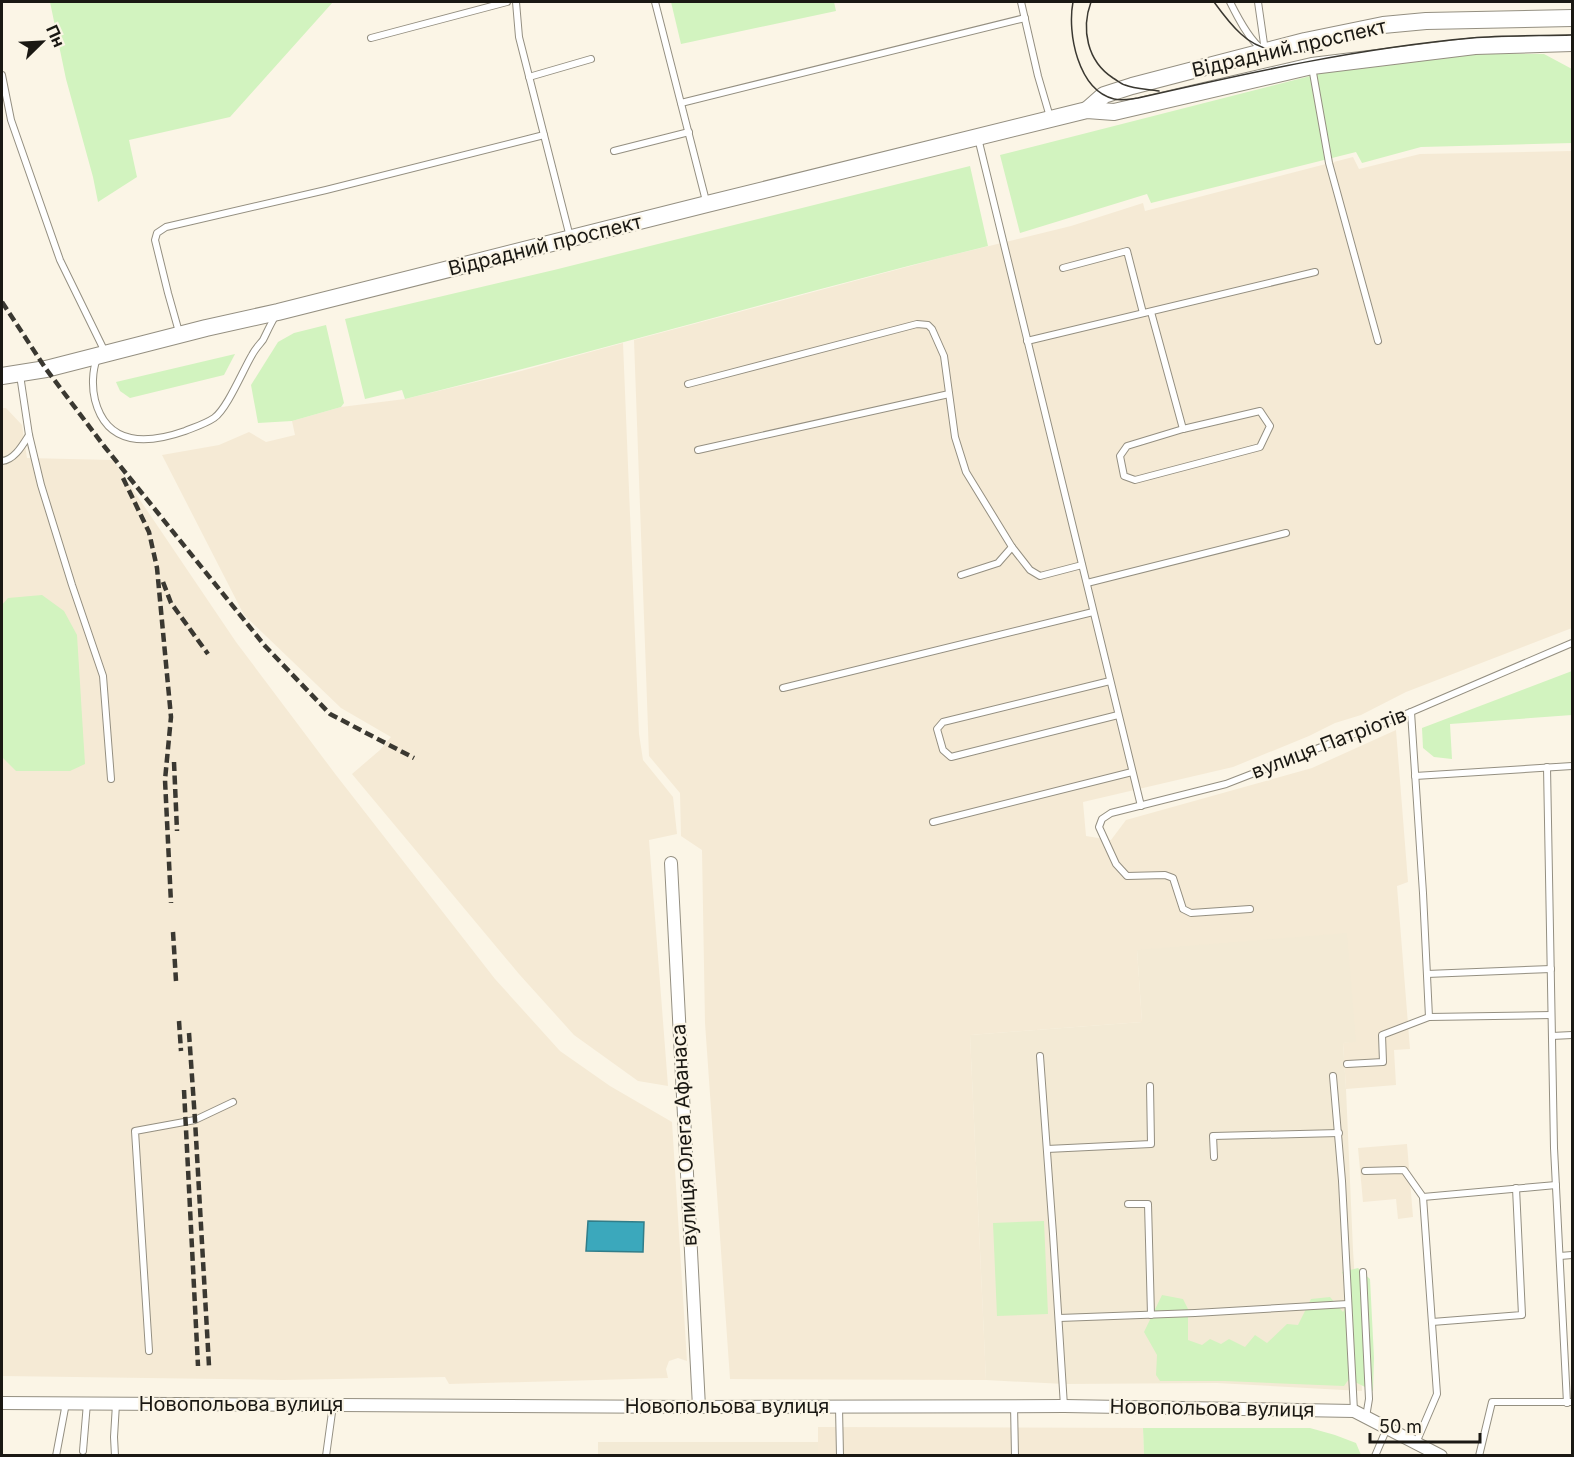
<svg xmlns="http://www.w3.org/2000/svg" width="1574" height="1457" viewBox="0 0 1574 1457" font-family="Inter,sans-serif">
<rect width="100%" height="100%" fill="#fbf5e6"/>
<g fill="#f5ead5">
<polygon points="1572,151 1572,628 1406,692 1361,715 1335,723 1309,736 1233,767 1083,802 1086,836 1111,840 1126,820 1312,768 1396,730 1408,882 1397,886 1410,1049 1394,1050 1396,1085 1346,1089 1343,1043 1356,1041 1137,950 1142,1022 970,1035 986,1380 730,1379 705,1023 702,850 681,836 680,793 649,756 634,340 944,257 1071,226 1143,203 1145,211 1353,157 1359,169 1420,154"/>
<polygon points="623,343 639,734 643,760 673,797 677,834 649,840 668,1086 638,1081 574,1035 519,974 352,774 380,750 391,737 341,708 244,615 162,455 219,445 249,432 266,442 295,435 292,421 341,407 405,399 521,371"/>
<polygon points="2,408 6,408 22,425 27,458 113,460 236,642 336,775 495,979 560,1051 610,1086 672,1122 687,1361 678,1358 669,1361 666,1369 668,1378 449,1384 445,1377 283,1380 2,1376"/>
<polygon points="1407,1144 1413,1217 1398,1219 1396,1199 1363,1202 1358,1148"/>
<polygon points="818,1427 1143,1428 1144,1455 818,1455"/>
</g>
<g fill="#f3ead5">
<polygon points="1347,933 1356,1042 1343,1043 1346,1089 1353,1250 1362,1391 1217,1383 1064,1384 986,1380 970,1035 1142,1022 1137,950"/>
<rect x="598" y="1442" width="220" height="13"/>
</g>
<g fill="#d2f3bf">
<polygon points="50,2 333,2 230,117 129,140 137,177 98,202 93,177 66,79"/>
<polygon points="671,2 834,2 836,11 681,44"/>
<polygon points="1477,53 1544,54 1572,69 1572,143 1421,147 1362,163 1356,152 1151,203 1147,194 1020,233 1000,155 1322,73"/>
<path d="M970,166L988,246C793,294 600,351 405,399L402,390L365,399L345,319L554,270Z"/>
<polygon points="326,325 344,403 341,407 292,421 258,423 251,385 278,342 294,333"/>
<polygon points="235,354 224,375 130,398 120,391 116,382"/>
<polygon points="42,595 64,611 77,635 85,764 70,771 16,771 2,757 2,605 8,598"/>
<polygon points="1572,671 1572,715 1450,724 1452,759 1434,757 1423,748 1422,728"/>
<polygon points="1044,1221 1048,1314 997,1316 993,1223"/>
<polygon points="1358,1268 1370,1279 1374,1358 1373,1391 1349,1379 1344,1386 1225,1381 1160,1381 1156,1375 1157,1355 1144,1332 1162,1295 1183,1299 1188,1309 1188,1340 1202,1345 1210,1339 1221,1344 1229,1339 1245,1347 1255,1335 1267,1343 1287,1324 1298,1325 1311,1299 1330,1297 1343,1312 1351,1297 1342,1272"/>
<polygon points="1143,1428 1310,1428 1335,1435 1356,1443 1361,1455 1144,1455"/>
</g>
<polygon fill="#3ba8bc" stroke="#317d89" stroke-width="1.5" points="588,1221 644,1222 643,1252 586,1251"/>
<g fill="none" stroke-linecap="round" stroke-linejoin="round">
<defs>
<g id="lane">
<polyline points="516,2 519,37 570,237"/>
<polyline points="655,2 706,201"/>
<polyline points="1021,2 1038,76 1050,117"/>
<path d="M1230,2C1237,16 1249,40 1262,49"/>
<polyline points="1258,2 1265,51"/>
<polyline points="371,38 507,2"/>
<polyline points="1312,67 1329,163 1378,341"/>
<polyline points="2,75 11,120 60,260 105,352"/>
<polyline points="529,77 591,59"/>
<polyline points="681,103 1025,18"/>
<polyline points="978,138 1141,806"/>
<polyline points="614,151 689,132"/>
<polyline points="1063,268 1127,251 1143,313"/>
<polyline points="1151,312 1183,429"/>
<polyline points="179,332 168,293 155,240 157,233 166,227 326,190 544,135"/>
<polyline points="1027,341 1315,272"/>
<path d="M97,359C92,371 92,388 95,400C107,447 148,444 185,431C195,427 205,424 214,418C227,409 243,370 252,355C255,349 259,345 263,340C267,332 271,323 276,315"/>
<polyline points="20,375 29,435 41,485 72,585 103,676 111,779"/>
<polyline points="688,384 917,324 928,325 932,329 944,356 955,437 966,472 1012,547 1030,570 1040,576 1082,565"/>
<polygon points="1260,411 1270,426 1260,447 1135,480 1124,476 1120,456 1127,446 1183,429"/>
<polyline points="698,450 949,394"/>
<path d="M2,461C14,460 22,446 29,435"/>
<polyline points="961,575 998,563 1012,547"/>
<polyline points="1087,583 1286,533"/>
<polyline points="1110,681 943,722 937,729 943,750 951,757 1118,715"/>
<polyline points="783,688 1093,612"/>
<polyline points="1411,712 1423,893 1429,1017"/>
<polyline points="1547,767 1554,1148 1567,1403"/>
<polyline points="1415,776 1572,766"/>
<polyline points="933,822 1132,772"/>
<polyline points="1250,909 1191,913 1183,909 1173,878 1165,875 1127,876 1116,864 1099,827 1102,819 1111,813 1226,784 1411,712 1572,643"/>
<polyline points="1427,974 1551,969"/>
<polyline points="1552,1036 1572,1035"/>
<polyline points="1040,1056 1053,1234 1064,1406"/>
<polyline points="1347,1064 1383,1062 1382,1035 1429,1017 1551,1015"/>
<polyline points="1333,1076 1342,1181 1354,1411"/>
<polyline points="1047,1149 1151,1144 1150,1086"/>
<polyline points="1214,1157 1213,1136 1339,1133"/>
<polyline points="1365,1171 1404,1170 1423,1197 1437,1394 1416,1443"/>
<polyline points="1423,1197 1556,1185"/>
<polyline points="1128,1204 1148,1204 1151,1315"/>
<polyline points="1560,1256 1572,1255"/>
<polyline points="1363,1272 1369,1399 1366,1417"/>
<polyline points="1059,1318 1195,1313 1348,1304"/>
<polyline points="1432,1322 1522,1315 1516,1188"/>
<polyline points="149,1351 135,1131 195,1120 233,1102"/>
<polyline points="1014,1405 1015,1456"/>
<polyline points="839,1407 840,1456"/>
<polyline points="83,1451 87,1403"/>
<polyline points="56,1456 66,1403"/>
<polyline points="115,1456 114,1437 116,1404"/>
<polyline points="326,1456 333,1405"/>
<polyline points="1375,1456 1387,1428"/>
<polyline points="1479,1456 1492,1402 1572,1402"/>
</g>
<g id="street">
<polyline points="671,863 699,1407"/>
<polyline points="2,1403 699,1407 1064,1406 1354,1411 1441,1456"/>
</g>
<g id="secondary">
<polyline points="1087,110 1104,95 1132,86 1305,41 1383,25 1426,21 1572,18"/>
<polyline points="2,376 46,369 206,328 278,312 707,204 1087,110 1114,112 1312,66 1475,46 1572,43"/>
</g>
</defs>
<use href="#lane" stroke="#948f81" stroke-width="8"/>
<use href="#street" stroke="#948f81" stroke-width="14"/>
<use href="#secondary" stroke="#948f81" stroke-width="18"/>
<use href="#lane" stroke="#fff" stroke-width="6"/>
<use href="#street" stroke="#fff" stroke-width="12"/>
<use href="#secondary" stroke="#fff" stroke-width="16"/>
<g stroke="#3a3831" stroke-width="1.5">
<path d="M1073,2C1067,33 1078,90 1114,99C1122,101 1130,99 1138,98C1248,73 1359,48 1472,38C1505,35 1539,36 1572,35"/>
<path d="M1091,2C1081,29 1087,61 1113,78C1117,80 1121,84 1125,85C1135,89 1148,89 1159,91"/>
<path d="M1214,2C1222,13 1231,25 1241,34C1263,55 1294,54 1322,50"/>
</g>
<g stroke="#3a3831" stroke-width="4.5" stroke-dasharray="9 4.5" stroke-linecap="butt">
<polyline points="2,302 46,369 104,446 265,646 330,714 414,758"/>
<polyline points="123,478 149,532 157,568 171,717 165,780 171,903"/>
<polyline points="163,582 171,603 208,654"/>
<polyline points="174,762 177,831"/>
<polyline points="173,932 176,981"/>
<polyline points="179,1021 181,1051"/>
<polyline points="189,1033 195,1120 209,1366"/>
<polyline points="184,1090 198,1366"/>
</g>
</g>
<g text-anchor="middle" stroke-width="4.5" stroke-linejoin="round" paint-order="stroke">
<g font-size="20" fill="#1a1813" stroke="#fbf5e6">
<text transform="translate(1289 48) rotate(-13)" y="7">Відрадний проспект</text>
<text transform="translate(545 245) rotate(-14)" y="7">Відрадний проспект</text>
<text transform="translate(1329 743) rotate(-21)" y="7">вулиця Патріотів</text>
<text transform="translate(684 1135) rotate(-93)" y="7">вулиця Олега Афанаса</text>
<text x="241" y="1411">Новопольова вулиця</text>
<text x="727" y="1413">Новопольова вулиця</text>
<text transform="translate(1212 1408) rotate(1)" y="7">Новопольова вулиця</text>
</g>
</g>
<rect width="1574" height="1457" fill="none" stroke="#1a1813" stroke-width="6"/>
<g transform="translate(42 42) rotate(66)" stroke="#fbf5e6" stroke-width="4.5" paint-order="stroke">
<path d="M0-4.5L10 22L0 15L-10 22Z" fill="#1a1813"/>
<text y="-9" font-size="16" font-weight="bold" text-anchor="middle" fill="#1a1813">Пн</text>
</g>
<path d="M1370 1433v9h110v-9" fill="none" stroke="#1a1813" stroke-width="3"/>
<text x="1379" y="1433" font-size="18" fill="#1a1813" stroke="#fbf5e6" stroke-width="4.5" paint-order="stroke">50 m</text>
</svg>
